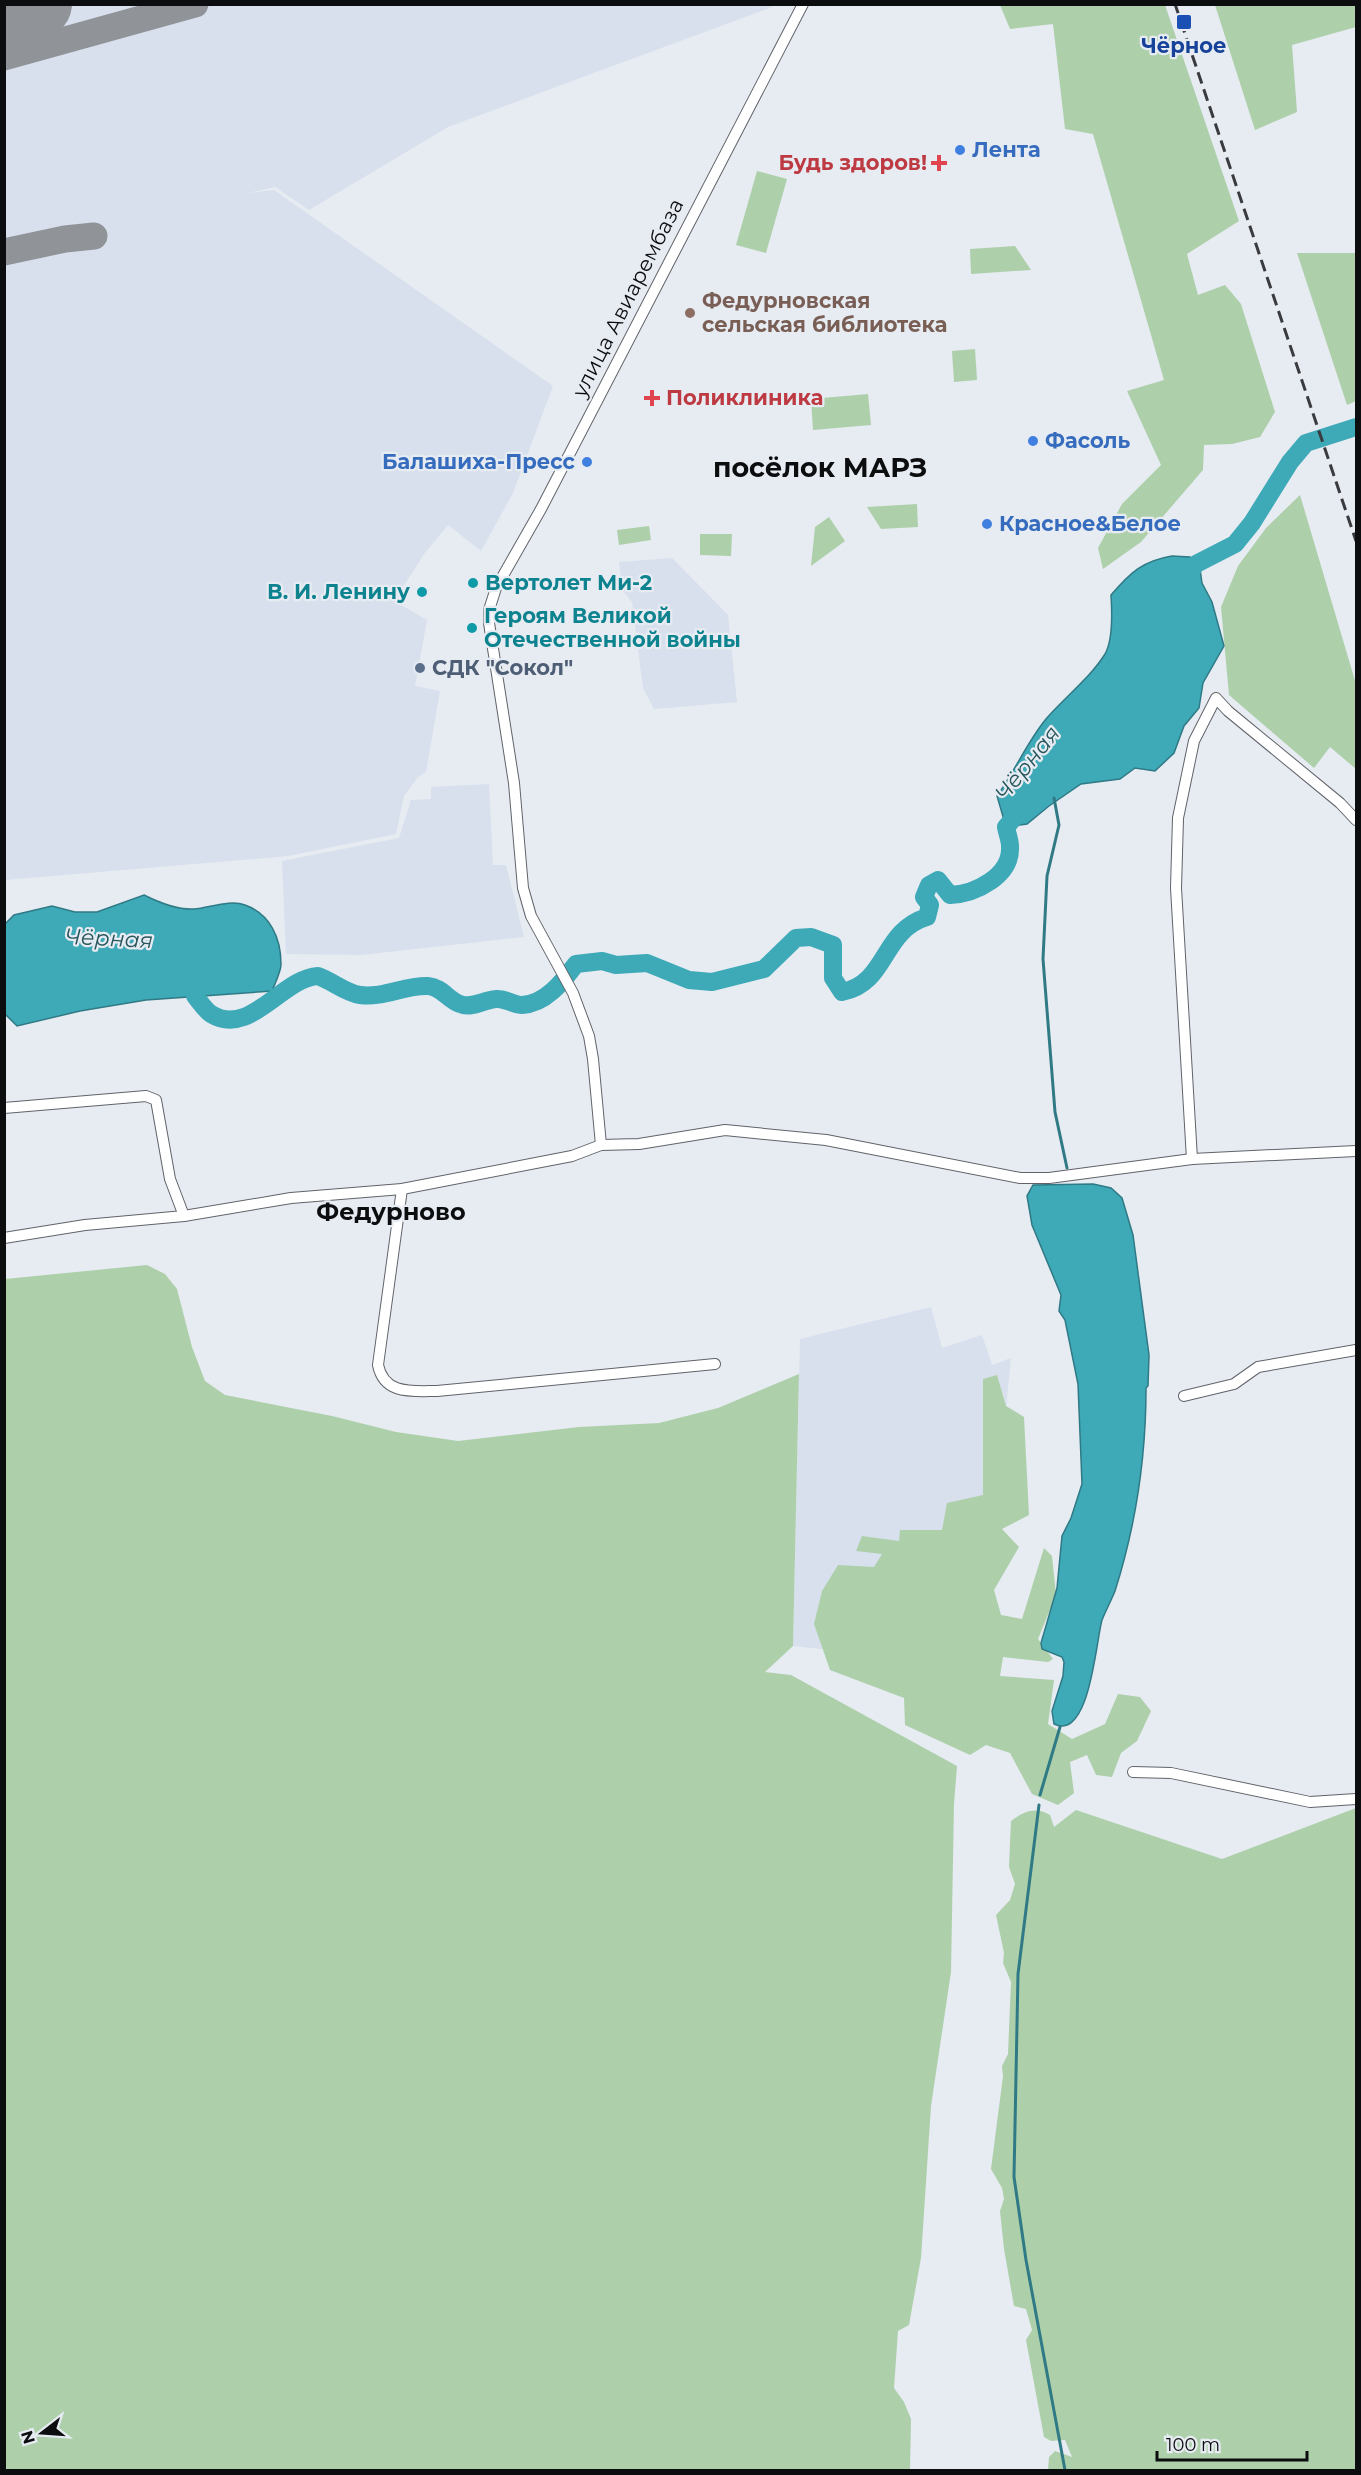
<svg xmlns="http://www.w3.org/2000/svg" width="1361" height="2475" viewBox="0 0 1361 2475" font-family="Montserrat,sans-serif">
<rect width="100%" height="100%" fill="#e7ebf2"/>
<g fill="#d8e0ed">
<polygon points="5,4 771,5 772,7 448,127 309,210 275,187 248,193 274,190 553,386 513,493 481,551 448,525 424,554 394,601 427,620 415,686 440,691 426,772 418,777 404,796 396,834 288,856 5,880"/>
<polygon points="672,558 728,615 737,702 654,709 643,688 632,602 623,591 619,562"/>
<polygon points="489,784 493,865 506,865 524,937 361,955 286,954 282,861 399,838 411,800 431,799 431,787"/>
<polygon points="931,1307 942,1348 982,1335 992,1365 1011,1358 980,1666 793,1646 800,1339"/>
</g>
<g fill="#add0ab">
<polygon points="1000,5 1165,5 1239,221 1187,254 1198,295 1225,285 1241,304 1275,412 1260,437 1232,444 1204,445 1203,470 1141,542 1103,569 1098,548 1122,504 1161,465 1127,391 1164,380 1093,134 1065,129 1053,24 1010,29"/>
<polygon points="1215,5 1356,5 1356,27 1292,45 1297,112 1255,130"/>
<polygon points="757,171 787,179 766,253 736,245"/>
<polygon points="1015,246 1031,270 971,274 970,249"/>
<polygon points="1297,253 1356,253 1356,401 1347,405"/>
<polygon points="975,349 977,380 954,382 952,351"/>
<polygon points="868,394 871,425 813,430 811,399"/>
<polygon points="1300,495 1356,684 1356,769 1330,747 1314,768 1229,695 1221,607 1238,566 1266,528"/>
<polygon points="917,504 918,527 881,529 867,507"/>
<polygon points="829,517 845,541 811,566 815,527"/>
<polygon points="649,526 651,540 619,545 617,530"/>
<polygon points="700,534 732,534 731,556 700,555"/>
<polygon points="147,1265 165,1274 177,1289 192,1347 205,1381 225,1395 332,1416 396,1432 458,1441 579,1427 659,1423 718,1408 799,1374 793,1646 765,1672 791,1675 957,1766 954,1804 951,1972 931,2106 921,2258 909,2325 898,2331 894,2388 904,2402 911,2419 910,2470 5,2470 5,1279"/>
<polygon points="997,1375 1006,1406 1024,1417 1029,1515 1002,1529 1019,1547 994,1590 1001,1615 1022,1619 1044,1548 1052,1556 1056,1595 1038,1639 1053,1659 1048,1662 1003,1657 1000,1676 1054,1680 1048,1724 1072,1739 1105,1724 1118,1694 1140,1697 1151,1711 1137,1741 1121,1753 1112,1777 1096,1775 1087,1755 1070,1762 1074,1793 1058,1805 1032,1794 1010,1753 986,1745 970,1755 905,1725 904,1698 830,1670 814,1624 822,1591 838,1565 874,1567 882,1554 856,1551 862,1536 899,1541 900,1530 942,1530 947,1503 983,1495 983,1379"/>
<path d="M1356,1808V2470H1048L1049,2457L1055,2451L1072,2457L1065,2440L1051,2441L1044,2437L1026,2340L1032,2330L1026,2309L1014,2306L1004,2249L1000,2211L1004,2199L1002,2188L991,2169L1003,2076L1002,2066L1008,2054L1011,1982L1003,1963L1004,1953L996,1915L1010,1900L1015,1884L1009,1867L1011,1821C1023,1812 1035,1806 1050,1815L1054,1827L1076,1810L1222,1859Z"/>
</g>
<g fill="#3ea9b7" stroke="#2f7a85" stroke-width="1.5">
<path d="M1172,556L1190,557L1200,569L1202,583L1212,602L1224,646L1203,683L1199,708L1184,726L1174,753L1155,771L1135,768L1120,779L1081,784L1049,806L1027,824L1006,827L997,796C1015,771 1027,742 1046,719C1064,698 1091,677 1105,654C1113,640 1112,610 1111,595C1130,573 1142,561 1172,556Z"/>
<path d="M144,895C158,902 178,910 194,909C209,908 230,899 245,905C270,914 281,938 281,964C281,972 275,983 272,991L146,1000L80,1011L17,1026L5,1014V924L14,915L52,906L75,912H97Z"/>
<path d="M1093,1184L1111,1188L1122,1198L1133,1235L1149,1355L1148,1386L1146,1388C1146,1457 1136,1525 1115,1591C1111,1601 1106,1610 1102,1620C1096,1640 1090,1741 1054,1724L1052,1711L1063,1676L1064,1662L1062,1657L1042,1649L1041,1643L1057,1588L1062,1536L1071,1518L1082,1484L1078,1384L1065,1320L1059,1311L1061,1295L1032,1225L1027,1196L1033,1185Z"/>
</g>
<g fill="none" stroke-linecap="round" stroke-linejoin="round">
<g stroke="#2f7a85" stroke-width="3">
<polyline points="1054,798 1059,825 1047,876 1043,959 1055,1112 1067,1168"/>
<polyline points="1040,1795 1060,1727"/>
<polyline points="1039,1805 1018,1974 1014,2177 1026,2260 1065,2470"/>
</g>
<g stroke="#3ea9b7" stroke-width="18">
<polyline points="1183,583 1196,564 1235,544 1252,523 1290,462 1306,443 1356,427"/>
<path d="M195,996C200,1002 205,1010 211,1014C250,1038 282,978 318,976C332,981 346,993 360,995C384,998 405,985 428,986C442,987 448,1000 460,1004C472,1009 483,1000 496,999C505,998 514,1005 522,1005C546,1004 563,981 576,964L602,961L616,965L647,963L689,980L712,982L764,969L796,938L811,937L833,945V978L842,992C888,983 881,931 927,917L930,905L924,897L929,885L938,880L950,895C975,894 1012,876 1010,846C1010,840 1007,833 1006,827L1021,810"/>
</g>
<g stroke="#909398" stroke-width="27">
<polyline points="4,57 195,4"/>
<polyline points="4,252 65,239 94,236"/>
</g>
<polyline stroke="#909398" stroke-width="68" points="4,14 38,4"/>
<defs>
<g id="minor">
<polyline points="4,1108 146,1096 156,1100 170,1179 184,1216"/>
<polyline points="601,1145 593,1059 589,1036 573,993 531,916 523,888 514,783 489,623 489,610 496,588 541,509 803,4"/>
<polyline points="1192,1159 1176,888 1178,818 1194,741 1216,698 1228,711 1340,803 1356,820"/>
<path d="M402,1189L378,1365C384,1395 412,1391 437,1391L715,1364"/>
<polyline points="4,1238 85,1225 184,1216 291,1198 402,1189 572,1156 601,1145 639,1144 725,1130 826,1140 1020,1178 1049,1178 1192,1159 1356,1151"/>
<polyline points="1184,1396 1234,1384 1258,1367 1356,1350"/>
<polyline points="1133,1772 1171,1773 1310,1802 1356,1799"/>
</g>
</defs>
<use href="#minor" stroke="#606369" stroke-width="12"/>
<use href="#minor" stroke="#fff" stroke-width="10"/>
<polyline stroke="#3a3b3e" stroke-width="3" stroke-dasharray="12 6" stroke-linecap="butt" points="1175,4 1356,541"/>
</g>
<rect fill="#1a4fb4" stroke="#e7ebf2" stroke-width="2" x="1176" y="14" width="16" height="16" rx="3"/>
<g fill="#3f7fe0" stroke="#e7ebf2" stroke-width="2">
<circle cx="960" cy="150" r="6"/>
<circle cx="1033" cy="441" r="6"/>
<circle cx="587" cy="462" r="6"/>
<circle cx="987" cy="524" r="6"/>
</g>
<g fill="#e0444e" stroke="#e7ebf2" stroke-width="2">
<path d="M936 154h6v6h6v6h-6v6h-6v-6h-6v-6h6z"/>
<path d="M649 389h6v6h6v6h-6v6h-6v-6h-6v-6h6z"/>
</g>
<circle fill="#8d6e63" stroke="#e7ebf2" stroke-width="2" cx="690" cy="313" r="6"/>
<g fill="#0f9aa8" stroke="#e7ebf2" stroke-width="2">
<circle cx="473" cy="583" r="6"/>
<circle cx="422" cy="592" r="6"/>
<circle cx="472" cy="628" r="6"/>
</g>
<circle fill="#5c6f8a" stroke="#e7ebf2" stroke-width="2" cx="420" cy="668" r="6"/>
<g text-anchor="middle" stroke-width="4.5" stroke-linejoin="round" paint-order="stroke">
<g font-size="21" font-weight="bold" fill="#164399" stroke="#e7ebf2">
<text x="1184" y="53">Чёрное</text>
</g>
<g font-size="21" font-weight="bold" fill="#366cbe" stroke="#e7ebf2" text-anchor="start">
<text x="972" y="157">Лента</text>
<text x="1045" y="448">Фасоль</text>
<text x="575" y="469" text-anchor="end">Балашиха-Пресс</text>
<text x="999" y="531">Красное&amp;Белое</text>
</g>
<g font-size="21" font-weight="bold" fill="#be3a42" stroke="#e7ebf2" text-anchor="end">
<text x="927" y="170">Будь здоров!</text>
<text x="666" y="405" text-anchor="start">Поликлиника</text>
</g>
<g font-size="21" fill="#0c0d0f" stroke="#e7ebf2">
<text transform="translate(628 298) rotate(-63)" y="7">улица Авиарембаза</text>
</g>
<g font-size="21" font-weight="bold" fill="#785e54" stroke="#e7ebf2" text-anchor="start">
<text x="702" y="308">Федурновская<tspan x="702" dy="24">сельская библиотека</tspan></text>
</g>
<g font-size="21" font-weight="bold" fill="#0d838f" stroke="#e7ebf2" text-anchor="start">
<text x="485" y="590">Вертолет Ми-2</text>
<text x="410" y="599" text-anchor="end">В. И. Ленину</text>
<text x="484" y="623">Героям Великой<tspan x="484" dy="24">Отечественной войны</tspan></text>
</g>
<g font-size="21" font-weight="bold" fill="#4e5e75" stroke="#e7ebf2" text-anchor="start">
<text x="432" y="675">СДК "Сокол"</text>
</g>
<g font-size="22" font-style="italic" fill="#29575d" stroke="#e7ebf2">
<text transform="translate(1027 763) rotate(-51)" y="8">Чёрная</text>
<text transform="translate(109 938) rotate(3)" y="8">Чёрная</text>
</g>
<g font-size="24" font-weight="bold" fill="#0c0d0f" stroke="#e7ebf2">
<text x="391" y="1220">Федурново</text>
</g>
<g font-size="27" font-weight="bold" fill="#0c0d0f" stroke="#e7ebf2">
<text x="820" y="477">посёлок МАРЗ</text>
</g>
</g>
<rect width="1361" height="2475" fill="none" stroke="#0c0d0f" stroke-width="12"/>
<g transform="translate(42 2433) rotate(253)" stroke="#e7ebf2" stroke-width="4.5" paint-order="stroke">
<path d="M0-4.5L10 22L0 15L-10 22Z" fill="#0c0d0f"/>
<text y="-9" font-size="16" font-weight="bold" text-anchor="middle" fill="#0c0d0f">N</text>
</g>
<path d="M1157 2451v9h150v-9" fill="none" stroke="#0c0d0f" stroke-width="3"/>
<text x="1166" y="2451" font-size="18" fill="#0c0d0f" stroke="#e7ebf2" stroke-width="4.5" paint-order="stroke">100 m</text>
</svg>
